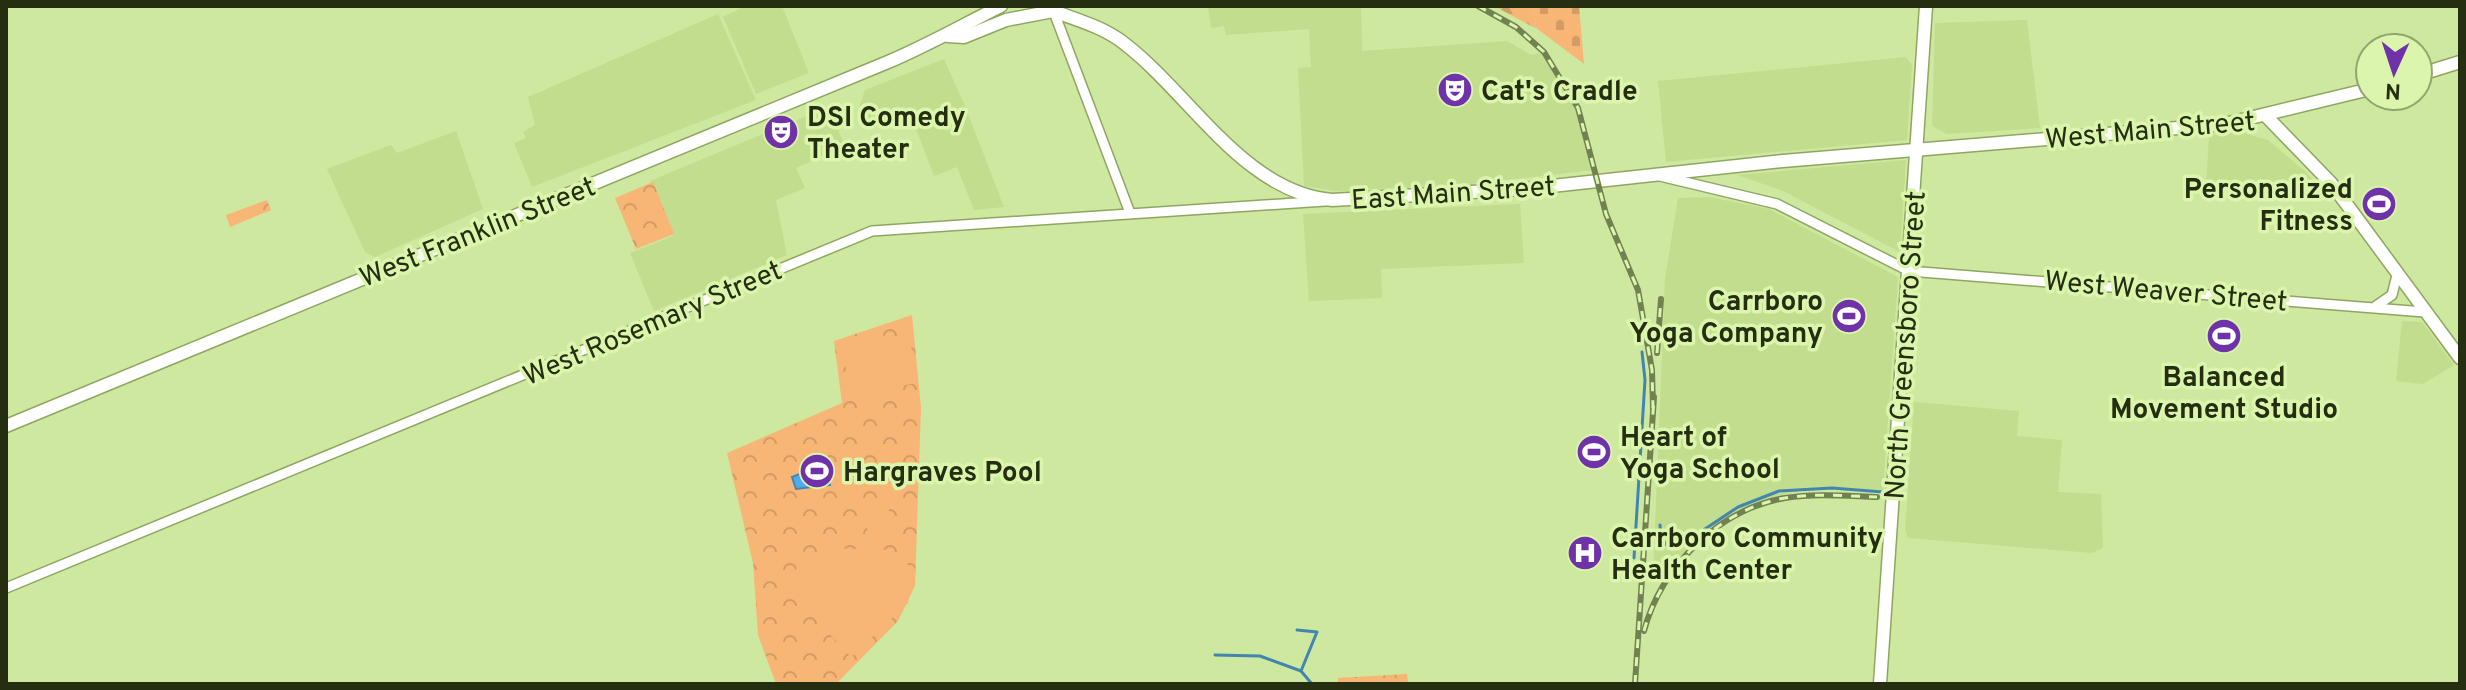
<svg xmlns="http://www.w3.org/2000/svg" width="2466" height="690" viewBox="0 0 2466 690" font-family="Overpass,sans-serif">
<defs>
<pattern id="forest-firs" width="22" height="20" patternUnits="userSpaceOnUse" patternTransform="scale(2)"><rect width="22" height="20" fill="#f7b576"/><path d="M5 1l3.5 6h-7zM16 11l3.5 6h-7z" fill="#d49c65"/></pattern>
<pattern id="cemetery-stones" width="16" height="16" patternUnits="userSpaceOnUse" patternTransform="scale(2)"><rect width="16" height="16" fill="#f7b576"/><path d="M2 7V4a2 2 0 0 1 4 0v3zM10 15v-3a2 2 0 0 1 4 0v3z" fill="#d49c65"/></pattern>
<pattern id="park-crowns" width="20" height="18" patternUnits="userSpaceOnUse" patternTransform="scale(2)"><rect width="20" height="18" fill="#f7b576"/><path d="M2 6a3 3 0 1 1 6 0M12 15a3 3 0 1 1 6 0" fill="none" stroke="#d49c65"/></pattern>
</defs>
<rect width="100%" height="100%" fill="#cee89f"/>
<g fill="#c2dd8e">
<polygon points="745,6 782,6 809,73 756,94 723,17"/>
<polygon points="1208,6 1361,6 1362,51 1507,41 1531,55 1544,52 1578,108 1594,170 1470,184 1336,191 1304,186 1298,68 1311,67 1309,29 1226,35 1224,26 1211,28"/>
<polygon points="718,14 756,100 532,187 514,143 526,138 523,132 535,125 528,97"/>
<polygon points="2027,20 2040,128 1947,134 1932,126 1935,23"/>
<polygon points="1906,57 1912,65 1907,140 1666,162 1658,81"/>
<polygon points="944,59 965,106 1004,207 974,210 957,167 934,176 912,118 916,112 868,129 859,108 865,90"/>
<polygon points="828,107 845,146 796,168 805,188 776,200 787,255 654,311 630,253 673,236 650,181"/>
<polygon points="456,131 483,209 375,257 365,252 327,169 391,145 397,153"/>
<polygon points="2240,132 2268,140 2307,173 2324,194 2279,201 2206,186 2209,135"/>
<polygon points="1906,160 1900,252 1781,190 1737,175"/>
<polygon points="1709,197 1769,209 1898,277 1883,491 1817,487 1758,501 1707,530 1664,575 1653,575 1665,279 1678,198"/>
<polygon points="1520,204 1524,263 1381,269 1382,298 1309,301 1303,214"/>
<polygon points="2402,321 2422,322 2454,365 2423,384 2396,381"/>
<polygon points="1914,402 2019,411 2017,436 2062,440 2058,492 2101,494 2103,548 2092,553 1908,538 1905,530"/>
</g>
<polygon fill="url(#forest-firs)" points="1494,6 1534,6 1536,28 1531,26"/>
<polygon fill="url(#cemetery-stones)" points="1534,6 1579,6 1584,64 1536,28"/>
<g fill="url(#park-crowns)">
<polygon points="653,182 674,234 636,249 615,198"/>
<polygon points="267,200 271,210 230,227 226,215"/>
<polygon points="912,315 921,408 915,586 898,621 836,684 776,684 758,635 753,563 727,453 842,403 834,341"/>
<polygon points="1407,674 1408,684 1338,684 1338,678"/>
</g>
<g fill="#f7b576">
<polygon points="909,334 917,383 851,395 842,346"/>
<polygon points="868,504 889,505 888,538 867,537"/>
<polygon points="828,548 889,550 916,571 908,603 851,657 783,585 798,567"/>
</g>
<polygon fill="#4eabf1" stroke="#4286ae" stroke-width="2" points="824,464 830,485 796,489 792,477"/>
<g fill="none" stroke-linecap="round" stroke-linejoin="round">
<g stroke="#4286ae" stroke-width="3">
<polyline points="1660,525 1662,548 1672,536 1696,535 1738,507 1779,491 1832,488 1883,492"/>
<polyline points="1634,558 1645,380 1642,352"/>
<polyline points="1297,630 1317,632 1301,671"/>
<polyline points="1215,655 1260,656 1301,671 1312,684"/>
</g>
<defs>
<g id="minor">
<polyline points="1052,7 1130,213"/>
<polyline points="1660,176 1777,204 1909,271 2424,312"/>
<polyline points="2376,306 2392,295 2397,275"/>
<polyline points="6,588 872,231 1325,201"/>
</g>
<g id="major">
<path d="M1042,6C1070,19 1100,24 1125,44C1190,94 1245,193 1332,200L1524,189L1783,161L2225,124L2370,89"/>
<polyline points="948,36 964,37 1006,20 1053,11"/>
<polyline points="2418,75 2460,62"/>
<polyline points="2266,116 2331,183 2460,358"/>
<path d="M6,426L888,62C928,45 963,25 1001,6"/>
<polyline points="1880,684 1926,6"/>
</g>
</defs>
<use href="#minor" stroke="#8fa661" stroke-width="12"/>
<use href="#major" stroke="#8fa661" stroke-width="15"/>
<use href="#minor" stroke="#fff" stroke-width="9"/>
<use href="#major" stroke="#fff" stroke-width="12"/>
<defs>
<g id="rail">
<polyline points="1478,6 1516,27 1544,52 1578,108 1606,214 1638,290 1652,370 1653,408"/>
<polyline points="1657,353 1661,299"/>
<path d="M1644,631C1661,567 1719,509 1785,498C1816,493 1847,496 1877,497"/>
<polyline points="1635,684 1654,397"/>
</g>
</defs>
<use href="#rail" stroke="#718151" stroke-width="6"/>
<use href="#rail" stroke="#dbf5ac" stroke-width="3" stroke-dasharray="9" stroke-linecap="butt"/>
</g>
<defs>
<symbol id="theatre-disc" viewBox="-11 -11 22 22"><circle r="9.5" fill="#7032a8" stroke="#dbf5ac"/><path d="M-5-5.5Q0-4 5-5.5V0Q5 5 0 6Q-5 5-5 0ZM-3.3-2.5H-1v1.5H-3.3ZM1-2.5H3.3v1.5H1ZM-2.8 1Q0 5.5 2.8 1Z" fill="#fff"/></symbol>
<symbol id="stadium-disc" viewBox="-11 -11 22 22"><circle r="9.5" fill="#7032a8" stroke="#dbf5ac"/><path d="M0-5a6.5 5 0 1 0 0 10a6.5 5 0 1 0 0-10ZM-3.5-1.8h7v3.6h-7Z" fill="#fff"/></symbol>
<symbol id="hospital-disc" viewBox="-11 -11 22 22"><circle r="9.5" fill="#7032a8" stroke="#dbf5ac"/><path d="M-5-5h3v3.5h4V-5h3V5h-3V1.5h-4V5h-3Z" fill="#fff"/></symbol>
</defs>
<g fill-rule="evenodd">
<use href="#theatre-disc" x="1435" y="70" width="40" height="40"/>
<use href="#theatre-disc" x="761" y="112" width="40" height="40"/>
<use href="#stadium-disc" x="2359" y="184" width="40" height="40"/>
<use href="#stadium-disc" x="1829" y="296" width="40" height="40"/>
<use href="#stadium-disc" x="2204" y="316" width="40" height="40"/>
<use href="#stadium-disc" x="1574" y="432" width="40" height="40"/>
<use href="#stadium-disc" x="797" y="451" width="40" height="40"/>
<use href="#hospital-disc" x="1565" y="533" width="40" height="40"/>
</g>
<g text-anchor="middle" stroke-width="7" stroke-linejoin="round" paint-order="stroke">
<g font-size="28" font-weight="bold" fill="#252e11" stroke="#dbf5ac" text-anchor="start">
<text x="1481" y="100">Cat's Cradle</text>
<text x="807" y="126">DSI Comedy<tspan x="807" dy="32">Theater</tspan></text>
<text x="2353" y="198" text-anchor="end">Personalized<tspan x="2353" dy="32">Fitness</tspan></text>
<text x="1823" y="310" text-anchor="end">Carrboro<tspan x="1823" dy="32">Yoga Company</tspan></text>
<text x="2224" y="386" text-anchor="middle">Balanced<tspan x="2224" dy="32">Movement Studio</tspan></text>
<text x="1620" y="446">Heart of<tspan x="1620" dy="32">Yoga School</tspan></text>
<text x="843" y="481">Hargraves Pool</text>
<text x="1611" y="547">Carrboro Community<tspan x="1611" dy="32">Health Center</tspan></text>
</g>
<g font-size="28" fill="#252e11" stroke="#dbf5ac">
<text transform="translate(2150 129) rotate(-5)" y="10">West Main Street</text>
<text transform="translate(1453 192) rotate(-4)" y="10">East Main Street</text>
<text transform="translate(477 231) rotate(-22)" y="10">West Franklin Street</text>
<text transform="translate(2166 290) rotate(5)" y="10">West Weaver Street</text>
<text transform="translate(652 322) rotate(-23)" y="10">West Rosemary Street</text>
<text transform="translate(1904 345) rotate(-86)" y="10">North Greensboro Street</text>
</g>
</g>
<rect width="2466" height="690" fill="none" stroke="#252e11" stroke-width="16"/>
<g transform="translate(2394 72) rotate(183)"><circle r="38" fill="#dbf5ac" stroke="#92a56e" stroke-width="2"/>
<path d="M0-6L14 30L0 20L-14 30Z" fill="#7032a8"/>
<text y="-12" font-size="22" font-weight="bold" text-anchor="middle" fill="#252e11">N</text>
</g>
</svg>
